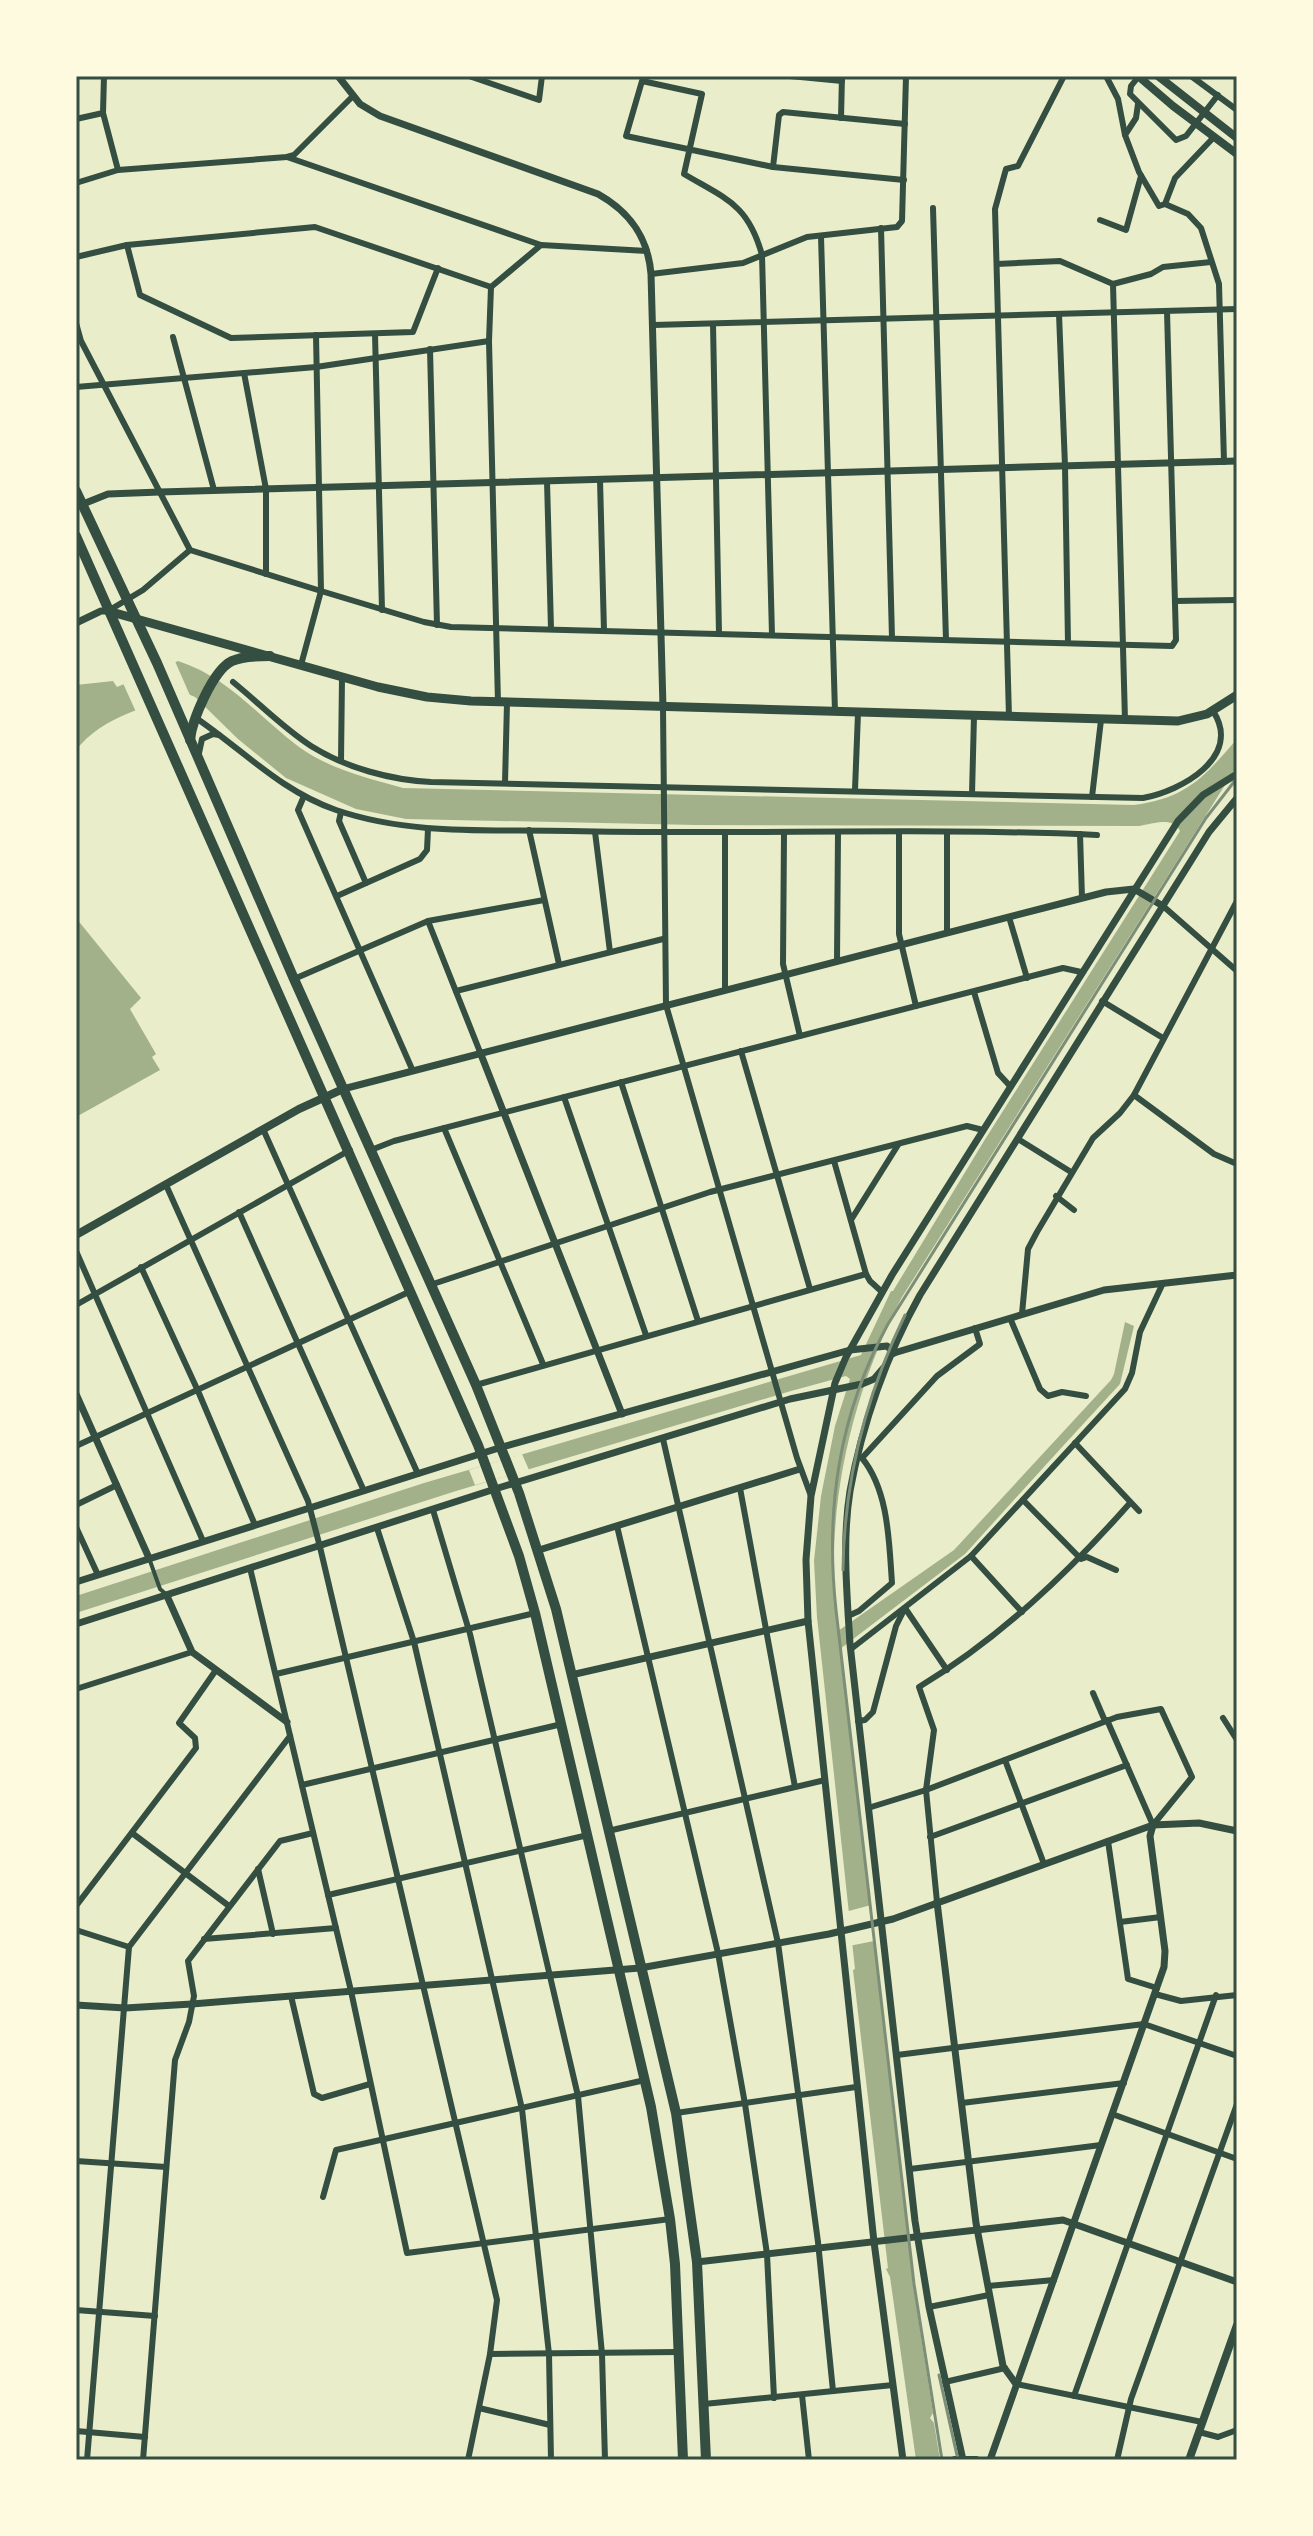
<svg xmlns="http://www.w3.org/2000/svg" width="1313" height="2536" viewBox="0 0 1313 2536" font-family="'Source Serif 4',serif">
<rect width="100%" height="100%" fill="#e9edc9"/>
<g fill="#a3b18a">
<path d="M178,661C228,677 258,716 299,747C329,769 368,778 403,788L1134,805C1187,798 1204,777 1237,739V766L902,1297C849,1399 823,1517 838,1631L954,1550L1111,1380L1114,1374L1125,1322L1134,1326L1120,1384L1063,1446L965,1554L840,1649L913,2284L933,2413L930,2418L934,2423L940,2460H916L890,2277L886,2269L888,2268L853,1970L855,1969L817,1617L814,1561L821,1496L835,1426L850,1379L846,1376L791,1391L456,1491L76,1613V1596L424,1483L861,1355L891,1291H893L984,1141L1180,831C1173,816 1153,824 1139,826L696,825L406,819L356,809L286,778L238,739L195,697L188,694C148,706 103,716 76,750V685L113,681L117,687Z"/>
<polygon points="76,918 141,998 130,1009 156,1054 152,1057 160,1070 76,1117"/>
</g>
<g fill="#e9edc9">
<polygon points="174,659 192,700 188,698 163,706 161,702 136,712 122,681"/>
<polygon points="522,1454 529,1470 475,1485 469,1470"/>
<polygon points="871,1905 874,1941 849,1946 845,1912"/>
</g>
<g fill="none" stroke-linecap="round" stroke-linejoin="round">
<polyline stroke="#344e41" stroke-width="4" points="149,1558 160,1589 167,1595"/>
<g stroke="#344e41" stroke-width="6">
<polyline points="469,76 539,100 542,76"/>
<polyline points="790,76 842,81"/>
<polyline points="1106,76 1118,99 1125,135"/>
<polyline points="1139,76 1131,86 1130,94 1176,140 1186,136 1218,95"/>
<polyline points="1191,76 1237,110"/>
<polyline points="1138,104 1136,118 1125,135 1139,172 1159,206 1165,204 1188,214 1201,228 1219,284 1224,462"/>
<polyline points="841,118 842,76"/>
<polyline points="76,119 103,113"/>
<polyline points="287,157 541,245"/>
<polyline points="773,167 779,115 783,112 905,124"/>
<polyline points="118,170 287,157 294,155 353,96"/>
<polyline points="76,183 118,170 103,113 104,76"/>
<polyline points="1165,204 1175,178 1214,137"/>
<polyline points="933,208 946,640"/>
<polyline points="1100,220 1126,230 1141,176"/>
<polyline points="881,228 892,638"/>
<polyline points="821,236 835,712"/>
<polyline points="127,245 140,295 231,338 413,332 438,268"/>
<polyline points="76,257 127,245 315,227 491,287"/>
<polyline points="997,264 1060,261 1113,284"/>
<polyline points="651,274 743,263 807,237 897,227 902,221 906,76"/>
<polyline points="1059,314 1065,466 1068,643"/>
<polyline points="76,323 81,341 190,550 321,591 424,622 451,627 1172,646 1176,640 1167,311"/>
<polyline points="713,324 719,634"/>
<polyline points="653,325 1237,309"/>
<polyline points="375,334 382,610"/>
<polyline points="173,337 214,490"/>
<polyline points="430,349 437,625"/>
<polyline points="244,373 266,489 266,574"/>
<polyline points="76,387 316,367 489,341"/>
<polyline points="600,480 604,631"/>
<polyline points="547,481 551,629"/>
<polyline points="1175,601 1237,600"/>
<polyline points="108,611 143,590 190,550"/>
<path d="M772,635L762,255C748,204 726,199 684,174L702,94L642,81L626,136L773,167L904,180"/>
<polyline points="301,665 321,591 316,335"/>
<path d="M233,682C259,703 283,728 311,746C346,768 391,780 431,782L1143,798C1181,791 1243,757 1213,711"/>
<polyline points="498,703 489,341 491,287 541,245 647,251"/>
<polyline points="663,707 666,1005 797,1458 811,1496"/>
<polyline points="1009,717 995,209 1006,169 1018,166 1064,76"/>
<path d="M196,718C243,750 281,791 336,810C412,836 492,829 570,831C746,835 922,827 1097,835"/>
<polyline points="1125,720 1113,284 1151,274 1163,267 1211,262"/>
<polyline points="199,753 202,739 213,734 219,735"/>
<polyline points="341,761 342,677"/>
<polyline points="505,783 507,703"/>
<polyline points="855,790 858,713"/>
<polyline points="972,794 974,716"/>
<polyline points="304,796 298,810 412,1069"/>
<polyline points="1092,797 1101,720"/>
<polyline points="341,812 339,821 366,883"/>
<polyline points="529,830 559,964"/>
<polyline points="595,832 610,952"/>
<polyline points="725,833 725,989"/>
<polyline points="784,833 783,964 800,1036"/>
<polyline points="899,833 899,934 916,1006"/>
<polyline points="1080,834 1082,898"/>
<polyline points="337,896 420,859 427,850 428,829"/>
<polyline points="1163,906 1237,971"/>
<polyline points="1009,917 1027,978"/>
<polyline points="428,921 480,1052"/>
<polyline points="947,933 947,833"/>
<polyline points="837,961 838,833"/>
<polyline points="294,979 428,921 544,900"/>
<polyline points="456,991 663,939"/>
<polyline points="974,992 998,1073 1010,1086"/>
<polyline points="1102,1001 1163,1038"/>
<polyline points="741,1051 810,1289"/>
<polyline points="621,1082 698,1321"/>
<polyline points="1134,1095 1214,1154 1237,1164"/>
<polyline points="564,1097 646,1335"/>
<polyline points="444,1128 543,1364"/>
<polyline points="263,1129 418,1474"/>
<polyline points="1018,1139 1071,1172"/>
<polyline points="371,1150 394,1141 1063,968 1081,972"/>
<polyline points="834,1161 866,1274 870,1281 882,1292"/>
<polyline points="166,1185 308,1501 320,1547 497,2300 490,2354 468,2460"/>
<polyline points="1056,1196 1074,1210"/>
<polyline points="239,1212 364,1491"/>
<polyline points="851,1220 898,1145"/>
<polyline points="76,1251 203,1541"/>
<polyline points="141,1267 198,1391 255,1525"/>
<polyline points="430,1285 710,1192 967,1126 983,1130"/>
<polyline points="76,1305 350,1150"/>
<polyline points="1022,1314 1028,1249 1037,1232 1093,1138 1120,1113 1134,1095 1237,901"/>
<polyline points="1010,1318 1040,1389 1048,1396 1062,1392 1086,1396"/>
<polyline points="476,1385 866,1274"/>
<polyline points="663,1439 778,1943 818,2242 833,2391"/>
<polyline points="1075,1443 1139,1511"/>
<polyline points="76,1446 411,1291"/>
<polyline points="862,1458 937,1376 980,1344 975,1328"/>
<polyline points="740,1488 795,1787"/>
<polyline points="1023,1500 1081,1559 1087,1557 1116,1570"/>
<polyline points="76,1505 117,1485"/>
<polyline points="433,1510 470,1634 578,2096 602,2354 605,2460"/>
<polyline points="617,1526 718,1953 745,2104 767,2254 774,2398"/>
<polyline points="76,1527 98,1575"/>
<polyline points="377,1528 414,1642 522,2109 549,2354 551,2460"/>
<polyline points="971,1556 1022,1612"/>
<polyline points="250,1568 351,1991 407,2253 670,2219"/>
<path d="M848,1616L859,1611L892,1583C889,1543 889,1491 862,1458"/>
<polyline points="851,1649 971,1556 1125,1389 1132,1373 1140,1332 1163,1283"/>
<polyline points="276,1674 535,1613"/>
<polyline points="76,1689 192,1652"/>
<polyline points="1093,1693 1105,1721"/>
<polyline points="1223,1718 1237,1740"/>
<polyline points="1107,1720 1153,1825"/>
<polyline points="858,1721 865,1720 873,1712 896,1626 905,1608 947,1670"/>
<polyline points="1005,1760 1044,1864"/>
<polyline points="302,1785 562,1724"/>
<polyline points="868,1808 926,1790 1117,1717 1161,1709 1192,1777 1153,1825"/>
<polyline points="608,1831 825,1780"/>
<polyline points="132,1833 229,1906"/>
<polyline points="930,1837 1127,1765"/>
<polyline points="1108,1841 1128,1979 1157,1988"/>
<polyline points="258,1869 273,1934"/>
<polyline points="328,1895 588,1835"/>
<path d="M937,1902L926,1790L934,1730L919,1687C1000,1638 1068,1573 1130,1503"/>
<polyline points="76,1906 196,1748 195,1738 179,1723 216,1670"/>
<polyline points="1120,1922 1161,1917"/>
<polyline points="76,1930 129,1947"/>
<polyline points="204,1939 336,1928"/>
<polyline points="1155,1994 1181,2001 1237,1995"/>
<polyline points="291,1996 314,2094 322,2098 370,2084"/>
<polyline points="897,2055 1144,2024 1237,2056"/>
<polyline points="962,2103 1124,2083"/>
<polyline points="676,2113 856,2087"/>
<polyline points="1112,2114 1237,2159"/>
<polyline points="76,2161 166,2167"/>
<polyline points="910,2169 1101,2145"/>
<polyline points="323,2197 336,2150 645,2080"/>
<polyline points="988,2286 1054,2280"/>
<polyline points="929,2307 989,2295"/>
<polyline points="76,2310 155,2316"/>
<polyline points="490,2354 678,2352"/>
<polyline points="945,2382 1005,2368"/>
<polyline points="1016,2384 1202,2422"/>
<polyline points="802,2395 809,2460"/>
<polyline points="1074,2396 1216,1995"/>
<polyline points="704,2404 893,2385"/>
<polyline points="479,2408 550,2425"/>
<polyline points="76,2431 145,2437"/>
<polyline points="1199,2432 1218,2437 1237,2430"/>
<polyline points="87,2460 129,1947 290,1736"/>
<polyline points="143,2460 175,2060 189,2022 194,1996 188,1961 280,1841 313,1833"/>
<polyline points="1117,2460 1131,2399 1237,2104"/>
</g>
<g stroke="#344e41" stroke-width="7">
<path d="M338,76L360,104L380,116L598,194C630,212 648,237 651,274L663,707"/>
<polyline points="83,504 108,494 160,492 1237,461"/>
<polyline points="76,623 101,611 108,611"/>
<polyline points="480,1052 622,1414"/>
<polyline points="343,1089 1106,892 1134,889 1163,906"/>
<polyline points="894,1353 1104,1290 1237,1275"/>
<polyline points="76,1394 149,1558"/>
<polyline points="539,1550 800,1469"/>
<polyline points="76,1582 502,1447 850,1350 887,1346 894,1353"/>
<polyline points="167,1596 192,1652 287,1722"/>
<polyline points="76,1624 495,1489 790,1399 862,1384 874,1379 886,1365"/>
<polyline points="571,1675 808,1621"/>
<polyline points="937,1902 976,2223 1003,2366 1016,2384"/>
<polyline points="76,2005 125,2008 192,2004 640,1968 829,1934 893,1919 1153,1825 1199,1823 1237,1831"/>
<polyline points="697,2262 1063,2220 1237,2282"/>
<polyline points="903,2460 874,2242 808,1621 806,1560 811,1496 835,1383 846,1357 892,1275 1178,821 1203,795 1237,774"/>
<path d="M963,2460L929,2307L915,2221L850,1644C847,1594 842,1541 850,1491C862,1424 887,1354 920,1295L1209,832L1237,798"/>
<polyline points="990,2460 1164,1967 1165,1951 1150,1836 1153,1825"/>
</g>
<g stroke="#344e41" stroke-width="8">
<polyline points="1138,76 1173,106 1237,154"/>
<polyline points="1158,76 1237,138"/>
<polyline points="76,1235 299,1109 343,1089"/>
<polyline points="955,2460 976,2460"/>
<polyline points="1189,2460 1237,2325"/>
</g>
<polyline stroke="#344e41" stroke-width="9" points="108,611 378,687 427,697 471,701 1178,721 1207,714 1237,695"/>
<g stroke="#344e41" stroke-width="10">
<polyline points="76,491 157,663 294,979 476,1385 519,1493 556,1609 676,2113 697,2262 706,2460"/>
<polyline points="76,536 478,1445 519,1556 535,1613 651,2107 670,2219 675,2264 683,2460"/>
<path d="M190,740C192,720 213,670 232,661C243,656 258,656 270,656"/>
</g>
<g stroke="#7c8e77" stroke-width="3">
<path d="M843,1570C844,1481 866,1395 905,1315"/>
<polyline points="939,2375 958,2460"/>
<path d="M942,2460L914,2284L836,1610C825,1508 839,1414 888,1324L1206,818L1237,778"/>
</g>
</g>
<rect width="1313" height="2536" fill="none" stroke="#fefae0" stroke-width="156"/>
<rect x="78" y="78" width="1157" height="2380" fill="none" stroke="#344e41" stroke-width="3"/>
</svg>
